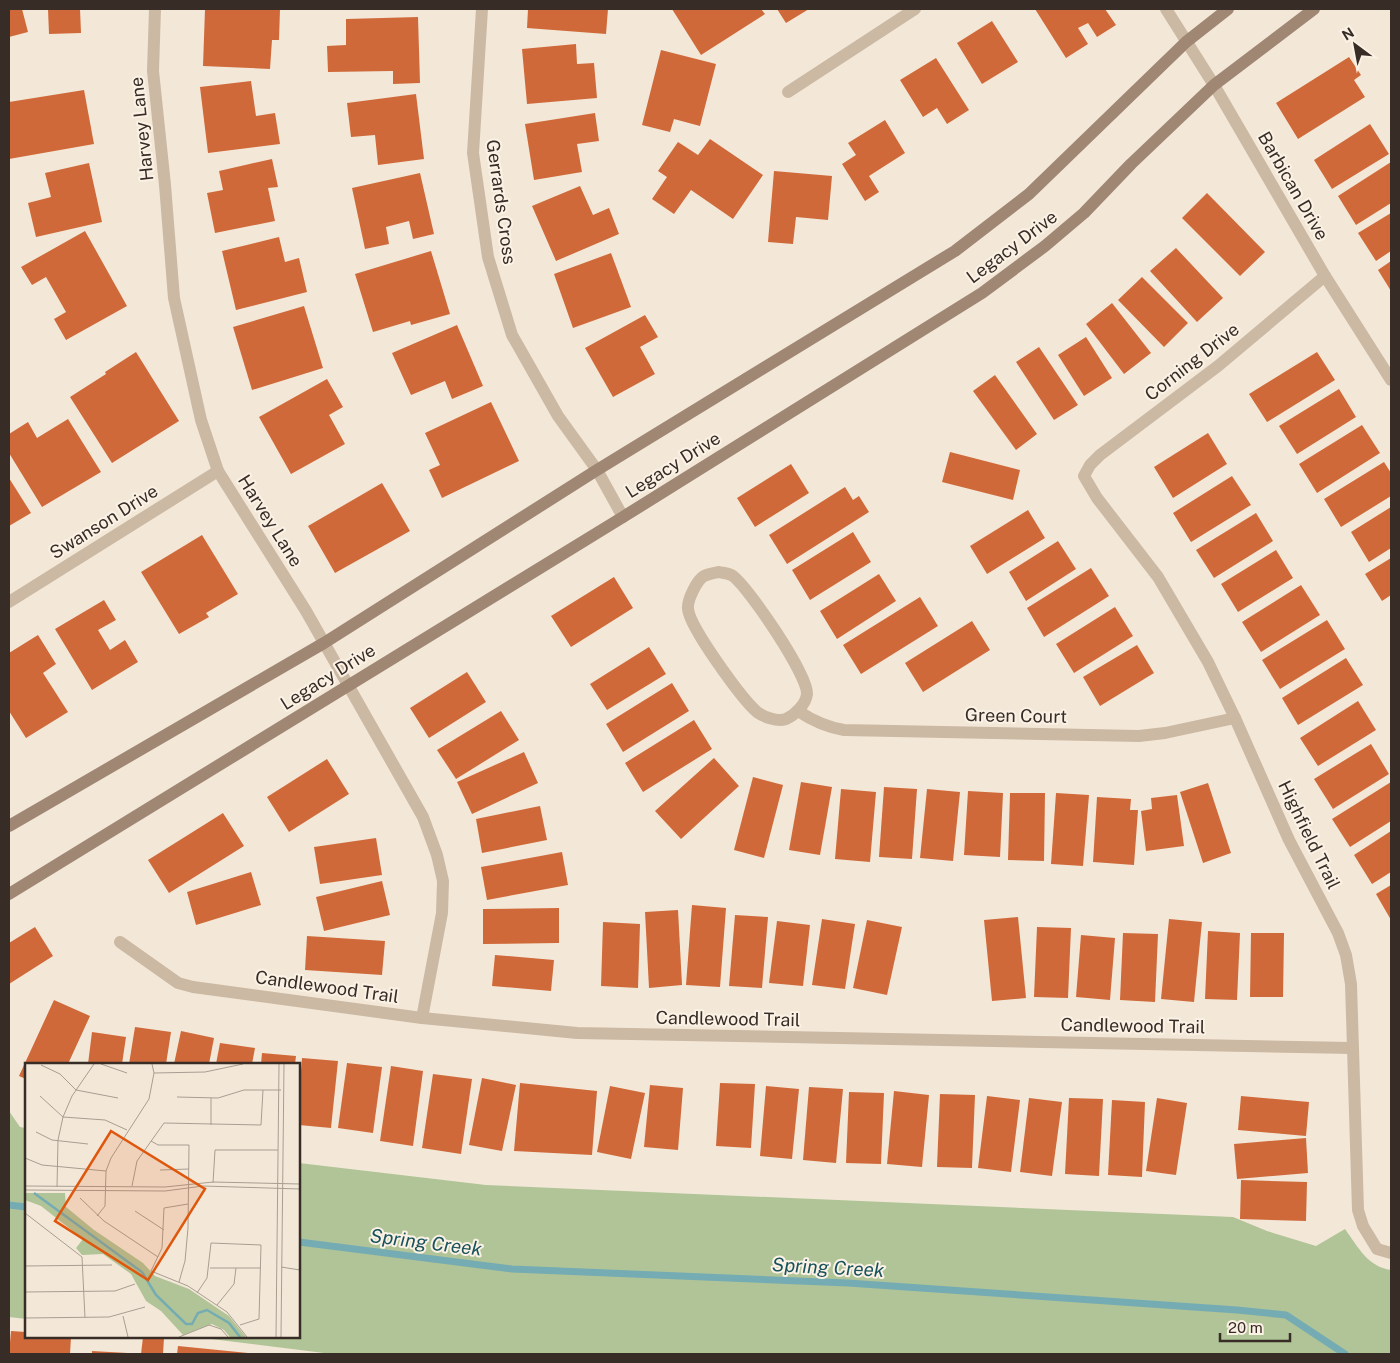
<svg xmlns="http://www.w3.org/2000/svg" width="1400" height="1363" viewBox="0 0 1400 1363" font-family="'Public Sans',sans-serif">
<rect width="100%" height="100%" fill="#f3e8d8"/>
<g fill="#b1c497">
<polygon points="9,1111 20,1127 26,1128 26,1319 9,1317"/>
<path d="M299,1163L486,1185L1233,1217L1267,1231L1316,1246L1345,1229C1358,1247 1368,1267 1391,1270V1354H332L195,1337H299Z"/>
</g>
<g fill="none" stroke-linecap="round" stroke-linejoin="round">
<g stroke="#75acb3" stroke-width="7">
<polyline points="9,1205 26,1207"/>
<polyline points="299,1242 512,1269 848,1283 1237,1310 1286,1315 1345,1354"/>
</g>
</g>
<g fill="#d06939">
<polygon points="9,9 22,9 28,32 9,37"/>
<polygon points="48,9 80,9 81,33 49,34"/>
<polygon points="205,9 280,9 279,40 272,40 270,69 203,66"/>
<polygon points="528,9 608,9 606,34 527,28"/>
<polygon points="672,9 761,9 765,14 701,55"/>
<polygon points="777,9 809,9 786,23"/>
<polygon points="1035,9 1105,9 1116,25 1097,37 1088,23 1078,28 1088,44 1066,58"/>
<polygon points="418,17 420,83 393,84 393,71 328,72 327,46 346,45 346,19"/>
<polygon points="992,21 1018,62 982,84 957,43"/>
<polygon points="576,44 577,64 594,63 597,98 527,104 522,49"/>
<polygon points="661,50 716,64 700,126 674,119 670,132 642,125"/>
<polygon points="1349,57 1361,75 1354,80 1365,97 1298,139 1276,103"/>
<polygon points="936,58 969,110 947,124 937,108 923,117 900,80"/>
<polygon points="251,81 256,116 275,113 280,144 208,153 200,87"/>
<polygon points="84,90 94,144 9,159 9,102"/>
<polygon points="416,94 424,159 378,165 375,135 351,137 347,103"/>
<polygon points="595,113 599,141 577,144 582,172 534,180 525,124"/>
<polygon points="885,120 905,153 869,176 879,192 865,201 842,164 856,155 848,143"/>
<polygon points="1370,124 1389,154 1332,189 1314,160"/>
<polygon points="710,139 763,175 733,219 691,190 674,214 652,199 667,177 658,171 678,142 698,155"/>
<polygon points="272,159 278,187 268,188 275,221 215,233 207,193 223,190 219,171"/>
<polygon points="1391,162 1391,203 1356,225 1338,196"/>
<polygon points="89,163 102,222 36,237 28,203 51,197 45,173"/>
<polygon points="774,171 832,176 828,220 796,217 793,244 768,242"/>
<polygon points="420,173 434,234 413,239 409,221 386,227 389,244 365,249 352,188"/>
<polygon points="580,186 593,215 609,208 619,234 556,261 532,206"/>
<polygon points="1207,193 1265,252 1240,276 1182,218"/>
<polygon points="1391,213 1391,251 1376,261 1358,233"/>
<polygon points="85,231 127,306 66,340 54,319 66,312 46,277 32,285 21,267"/>
<polygon points="279,237 285,262 299,258 307,292 236,310 222,251"/>
<polygon points="1176,248 1223,298 1197,322 1150,271"/>
<polygon points="431,251 450,314 411,325 410,321 373,332 355,274"/>
<polygon points="611,253 631,307 573,328 554,274"/>
<polygon points="1391,261 1391,291 1378,270"/>
<polygon points="1142,277 1188,323 1164,347 1118,300"/>
<polygon points="1112,303 1151,353 1124,374 1086,324"/>
<polygon points="304,306 323,368 252,390 233,327"/>
<polygon points="645,315 658,337 640,347 655,374 613,397 585,348"/>
<polygon points="457,325 483,386 452,399 445,381 411,395 392,353"/>
<polygon points="1086,337 1112,378 1084,396 1058,355"/>
<polygon points="1039,347 1078,405 1054,420 1016,362"/>
<polygon points="136,352 179,421 112,463 70,397 106,374 105,372"/>
<polygon points="1317,352 1335,380 1267,422 1249,394"/>
<polygon points="995,375 1037,434 1016,450 973,391"/>
<polygon points="327,379 343,407 329,415 345,444 291,474 259,417"/>
<polygon points="1339,389 1356,417 1297,454 1279,426"/>
<polygon points="491,402 519,461 442,498 429,470 440,465 425,433"/>
<polygon points="68,419 101,472 42,507 9,453 9,434 28,422 37,438"/>
<polygon points="1362,425 1380,453 1317,493 1299,464"/>
<polygon points="1208,433 1227,464 1173,498 1154,467"/>
<polygon points="950,452 1020,470 1013,500 942,482"/>
<polygon points="1384,462 1391,473 1391,496 1341,527 1324,499"/>
<polygon points="791,464 809,493 755,527 737,498"/>
<polygon points="1232,476 1251,505 1191,542 1173,513"/>
<polygon points="9,478 31,513 9,526"/>
<polygon points="382,483 410,531 335,573 308,526"/>
<polygon points="845,487 853,500 859,496 869,512 787,564 769,535"/>
<polygon points="1391,507 1391,548 1369,562 1351,532"/>
<polygon points="1028,510 1045,538 987,574 970,546"/>
<polygon points="1256,513 1273,541 1214,578 1196,550"/>
<polygon points="853,532 871,562 810,600 792,570"/>
<polygon points="202,535 238,594 206,613 209,617 179,634 141,572"/>
<polygon points="1058,541 1076,569 1026,601 1009,572"/>
<polygon points="1276,550 1293,578 1238,612 1221,584"/>
<polygon points="1391,558 1391,595 1382,601 1365,574"/>
<polygon points="1091,568 1109,596 1044,637 1027,608"/>
<polygon points="879,574 896,601 837,639 820,611"/>
<polygon points="614,577 633,608 571,647 551,616"/>
<polygon points="1301,585 1320,615 1261,652 1242,622"/>
<polygon points="920,597 938,626 861,674 843,645"/>
<polygon points="104,600 116,620 98,630 110,650 125,640 138,662 92,690 55,629"/>
<polygon points="1115,607 1133,636 1074,673 1056,644"/>
<polygon points="1327,620 1345,649 1280,689 1262,660"/>
<polygon points="972,621 990,650 923,692 905,663"/>
<polygon points="38,635 56,664 43,673 68,712 26,738 9,711 9,653"/>
<polygon points="1137,645 1154,673 1100,706 1083,677"/>
<polygon points="649,647 666,674 607,710 590,684"/>
<polygon points="1346,658 1363,685 1298,725 1282,698"/>
<polygon points="467,672 486,702 429,738 410,708"/>
<polygon points="672,683 689,711 623,752 606,724"/>
<polygon points="1358,701 1376,730 1318,766 1300,738"/>
<polygon points="501,711 519,740 456,779 437,750"/>
<polygon points="694,720 712,749 643,792 625,763"/>
<polygon points="1371,744 1389,774 1333,809 1314,779"/>
<polygon points="524,752 538,783 472,814 457,782"/>
<polygon points="714,758 739,786 681,839 655,811"/>
<polygon points="327,759 349,794 289,832 267,797"/>
<polygon points="753,777 783,785 764,858 734,850"/>
<polygon points="801,782 832,787 820,855 789,850"/>
<polygon points="1391,782 1391,821 1350,847 1332,819"/>
<polygon points="1208,783 1231,853 1203,863 1180,792"/>
<polygon points="884,787 917,789 912,859 879,857"/>
<polygon points="841,789 876,792 870,862 835,859"/>
<polygon points="927,789 960,792 953,861 920,858"/>
<polygon points="968,791 1003,793 1000,857 964,855"/>
<polygon points="1010,793 1045,793 1044,861 1008,860"/>
<polygon points="1056,793 1089,795 1083,866 1051,864"/>
<polygon points="1177,795 1184,846 1146,851 1141,811 1152,809 1151,798"/>
<polygon points="1097,797 1131,799 1130,810 1138,810 1134,865 1093,862"/>
<polygon points="540,806 547,840 482,853 476,819"/>
<polygon points="223,813 244,846 169,893 148,860"/>
<polygon points="1391,831 1391,872 1372,884 1354,855"/>
<polygon points="376,838 382,875 320,884 314,847"/>
<polygon points="562,852 568,885 487,900 481,867"/>
<polygon points="251,872 261,905 196,925 187,892"/>
<polygon points="382,881 390,915 324,931 316,897"/>
<polygon points="1391,885 1391,920 1376,894"/>
<polygon points="692,905 726,908 720,987 686,985"/>
<polygon points="559,908 559,943 483,944 483,909"/>
<polygon points="678,910 682,985 649,988 645,912"/>
<polygon points="735,915 768,917 762,988 729,986"/>
<polygon points="1018,917 1026,998 992,1001 984,920"/>
<polygon points="822,919 855,924 845,989 812,985"/>
<polygon points="1169,919 1202,922 1194,1002 1161,999"/>
<polygon points="867,920 902,927 887,995 853,988"/>
<polygon points="777,921 810,925 803,986 769,983"/>
<polygon points="603,922 640,924 638,988 601,986"/>
<polygon points="35,927 53,956 9,984 9,943"/>
<polygon points="1037,927 1071,928 1068,998 1034,997"/>
<polygon points="1208,931 1240,933 1237,1000 1205,999"/>
<polygon points="1123,933 1158,934 1155,1002 1120,1000"/>
<polygon points="1251,933 1284,933 1283,997 1250,997"/>
<polygon points="1081,935 1115,938 1110,1000 1076,997"/>
<polygon points="307,936 385,941 382,975 305,970"/>
<polygon points="495,955 554,960 551,991 492,986"/>
<polygon points="54,1000 90,1016 68,1064 26,1064 26,1079 19,1076"/>
<polygon points="135,1027 171,1032 166,1064 129,1064"/>
<polygon points="181,1031 214,1038 209,1064 174,1064"/>
<polygon points="92,1032 126,1037 122,1064 88,1064"/>
<polygon points="220,1043 255,1048 252,1064 216,1064"/>
<polygon points="262,1053 296,1056 295,1064 261,1064"/>
<polygon points="302,1058 338,1061 331,1128 299,1125 299,1095"/>
<polygon points="347,1063 382,1067 373,1133 338,1128"/>
<polygon points="391,1066 423,1071 413,1146 380,1141"/>
<polygon points="433,1074 472,1079 461,1154 422,1148"/>
<polygon points="482,1078 516,1085 502,1151 469,1145"/>
<polygon points="520,1083 597,1091 592,1155 514,1151"/>
<polygon points="720,1083 755,1084 751,1148 716,1146"/>
<polygon points="650,1085 683,1088 678,1150 644,1147"/>
<polygon points="610,1086 645,1093 631,1159 597,1152"/>
<polygon points="766,1086 799,1089 792,1159 760,1156"/>
<polygon points="809,1087 843,1089 836,1163 803,1160"/>
<polygon points="894,1091 929,1095 922,1167 887,1164"/>
<polygon points="849,1092 884,1093 881,1164 846,1163"/>
<polygon points="940,1094 975,1095 972,1168 937,1167"/>
<polygon points="987,1096 1020,1100 1011,1172 978,1168"/>
<polygon points="1241,1096 1309,1102 1306,1136 1238,1130"/>
<polygon points="1029,1098 1062,1102 1052,1176 1020,1172"/>
<polygon points="1069,1098 1103,1099 1099,1176 1065,1174"/>
<polygon points="1157,1098 1187,1103 1176,1175 1146,1171"/>
<polygon points="1112,1100 1145,1102 1142,1177 1108,1175"/>
<polygon points="1306,1138 1308,1173 1237,1179 1234,1144"/>
<polygon points="1241,1180 1307,1182 1306,1221 1240,1219"/>
<polygon points="11,1331 26,1332 26,1337 71,1337 70,1354 9,1354"/>
<polygon points="143,1337 164,1338 163,1354 141,1354"/>
<polygon points="178,1346 248,1353 248,1354 177,1354"/>
<polygon points="92,1351 128,1353 128,1354 92,1354"/>
</g>
<g fill="none" stroke-linecap="round" stroke-linejoin="round">
<g stroke="#ccb9a3" stroke-width="12">
<polyline points="155,9 153,71 165,185 174,298 201,420 218,471 306,611 423,817 437,855 443,881 442,913 422,1018"/>
<polyline points="482,9 473,153 488,257 512,335 558,416 597,470 623,517"/>
<polyline points="1166,9 1214,85 1325,276 1391,380"/>
<polyline points="788,92 915,9"/>
<polyline points="1325,276 1218,366 1100,455 1090,465 1084,476 1097,498 1158,577 1208,662 1235,718 1289,840 1338,933 1346,955 1351,984 1358,1210 1363,1226 1377,1249 1391,1253"/>
<path d="M719,572C723,573 729,573 733,576C749,588 808,675 807,694C806,704 795,715 786,719C777,722 764,717 757,712C742,699 690,628 688,609C687,600 697,580 704,576C708,574 714,573 719,572Z"/>
<polyline points="9,602 218,471"/>
<path d="M798,711C813,721 826,727 844,730L1139,736L1165,733L1235,718"/>
<polyline points="120,942 178,983 193,987 422,1018 577,1033 1352,1048"/>
</g>
<g stroke="#a08774" stroke-width="12">
<polyline points="9,826 324,643 597,470 955,251 1029,194 1186,42 1228,9"/>
<polyline points="9,894 623,517 982,293 1045,246 1084,213 1131,164 1214,85 1314,9"/>
</g>
</g>
<g text-anchor="middle" stroke-width="4" stroke-linejoin="round" paint-order="stroke">
<g font-size="18" fill="#372c26" stroke="#fbf2e5">
<text transform="translate(142 129) rotate(-96)" y="6">Harvey Lane</text>
<text transform="translate(1293 186) rotate(60)" y="6">Barbican Drive</text>
<text transform="translate(501 202) rotate(82)" y="6">Gerrards Cross</text>
<text transform="translate(1012 247) rotate(-37)" y="6">Legacy Drive</text>
<text transform="translate(1192 362) rotate(-38)" y="6">Corning Drive</text>
<text transform="translate(673 465) rotate(-32)" y="6">Legacy Drive</text>
<text transform="translate(270 521) rotate(58)" y="6">Harvey Lane</text>
<text transform="translate(104 522) rotate(-32)" y="6">Swanson Drive</text>
<text transform="translate(328 677) rotate(-32)" y="6">Legacy Drive</text>
<text transform="translate(1016 716) rotate(1)" y="6">Green Court</text>
<text transform="translate(1309 835) rotate(64)" y="6">Highfield Trail</text>
<text transform="translate(327 987) rotate(8)" y="6">Candlewood Trail</text>
<text transform="translate(728 1019) rotate(1)" y="6">Candlewood Trail</text>
<text transform="translate(1133 1026) rotate(1)" y="6">Candlewood Trail</text>
</g>
<g font-size="19" font-style="italic" fill="#18525c" stroke="#fbf2e5">
<text transform="translate(426 1242) rotate(7)" y="7">Spring Creek</text>
<text transform="translate(828 1267) rotate(3)" y="7">Spring Creek</text>
</g>
</g>
<g transform="translate(25 1063)">
<rect width="275" height="275" fill="#f3e8d8"/>
<path d="M0,130H40L41,144L69,167L118,200L130,213L164,226L204,253L221,274H205L199,267L187,261L158,272L136,248L121,238L106,211L78,191L57,192L51,185L58,176L16,143L0,137Z" fill="#b1c497"/>
<path fill="none" stroke="#75acb3" stroke-width="2.5" d="M9,130L117,209L131,232L161,261H167L173,250L182,247L204,260L215,274"/>
<path fill="none" stroke="#a89d91" stroke-width="1" d="M76,1L102,10M16,2L35,11L51,27L93,35M129,10L180,9L218,1M15,33L38,54L80,57L102,67M152,34L193,35L219,27H256M186,62V35M11,69L27,77L63,81M126,78L133,82H164L163,165L160,198L154,219M0,95L17,102L81,108M135,107L164,106M188,120L190,87H253M0,123L140,124L188,119L275,121M107,123L112,98L139,60L236,62L238,27M32,124L33,77L38,54L47,33L69,1M0,127L140,128L178,123L275,126M55,135L79,158L133,194M163,141L139,145L137,185L126,208L163,223L202,249L222,274M110,148L139,167M0,150L57,194L60,255M72,153L80,143L81,108L86,95L124,36L129,10L127,1M275,183V229M0,203L87,202M256,204L275,207M185,205H236M0,229L90,228L110,221M172,230L182,215L186,180L236,182L234,256L215,262M192,242L209,221L211,205M98,253L103,274M0,255L84,254L120,244M154,274L184,262L196,266L203,274M251,274L254,1M256,274L259,1"/>
<path fill="#df570d" fill-opacity="0.15" stroke="#df570d" stroke-width="2.5" d="M86,68L180,126L123,217L30,158Z"/>
<rect width="275" height="275" fill="none" stroke="#372c26" stroke-width="2.5"/>
</g>
<rect width="1400" height="1363" fill="none" stroke="#372c26" stroke-width="20"/>
<g transform="translate(1355 45) rotate(328)" stroke="#fbf2e5" stroke-width="4" paint-order="stroke">
<path d="M0-4L9 19L0 12L-9 19Z" fill="#372c26"/>
<text y="-8" font-size="14" font-weight="bold" text-anchor="middle" fill="#372c26">N</text>
</g>
<path d="M1220 1333v8h70v-8" fill="none" stroke="#372c26" stroke-width="2.5"/>
<text x="1228" y="1333" font-size="15" fill="#372c26" stroke="#fbf2e5" stroke-width="4" paint-order="stroke">20 m</text>
</svg>
